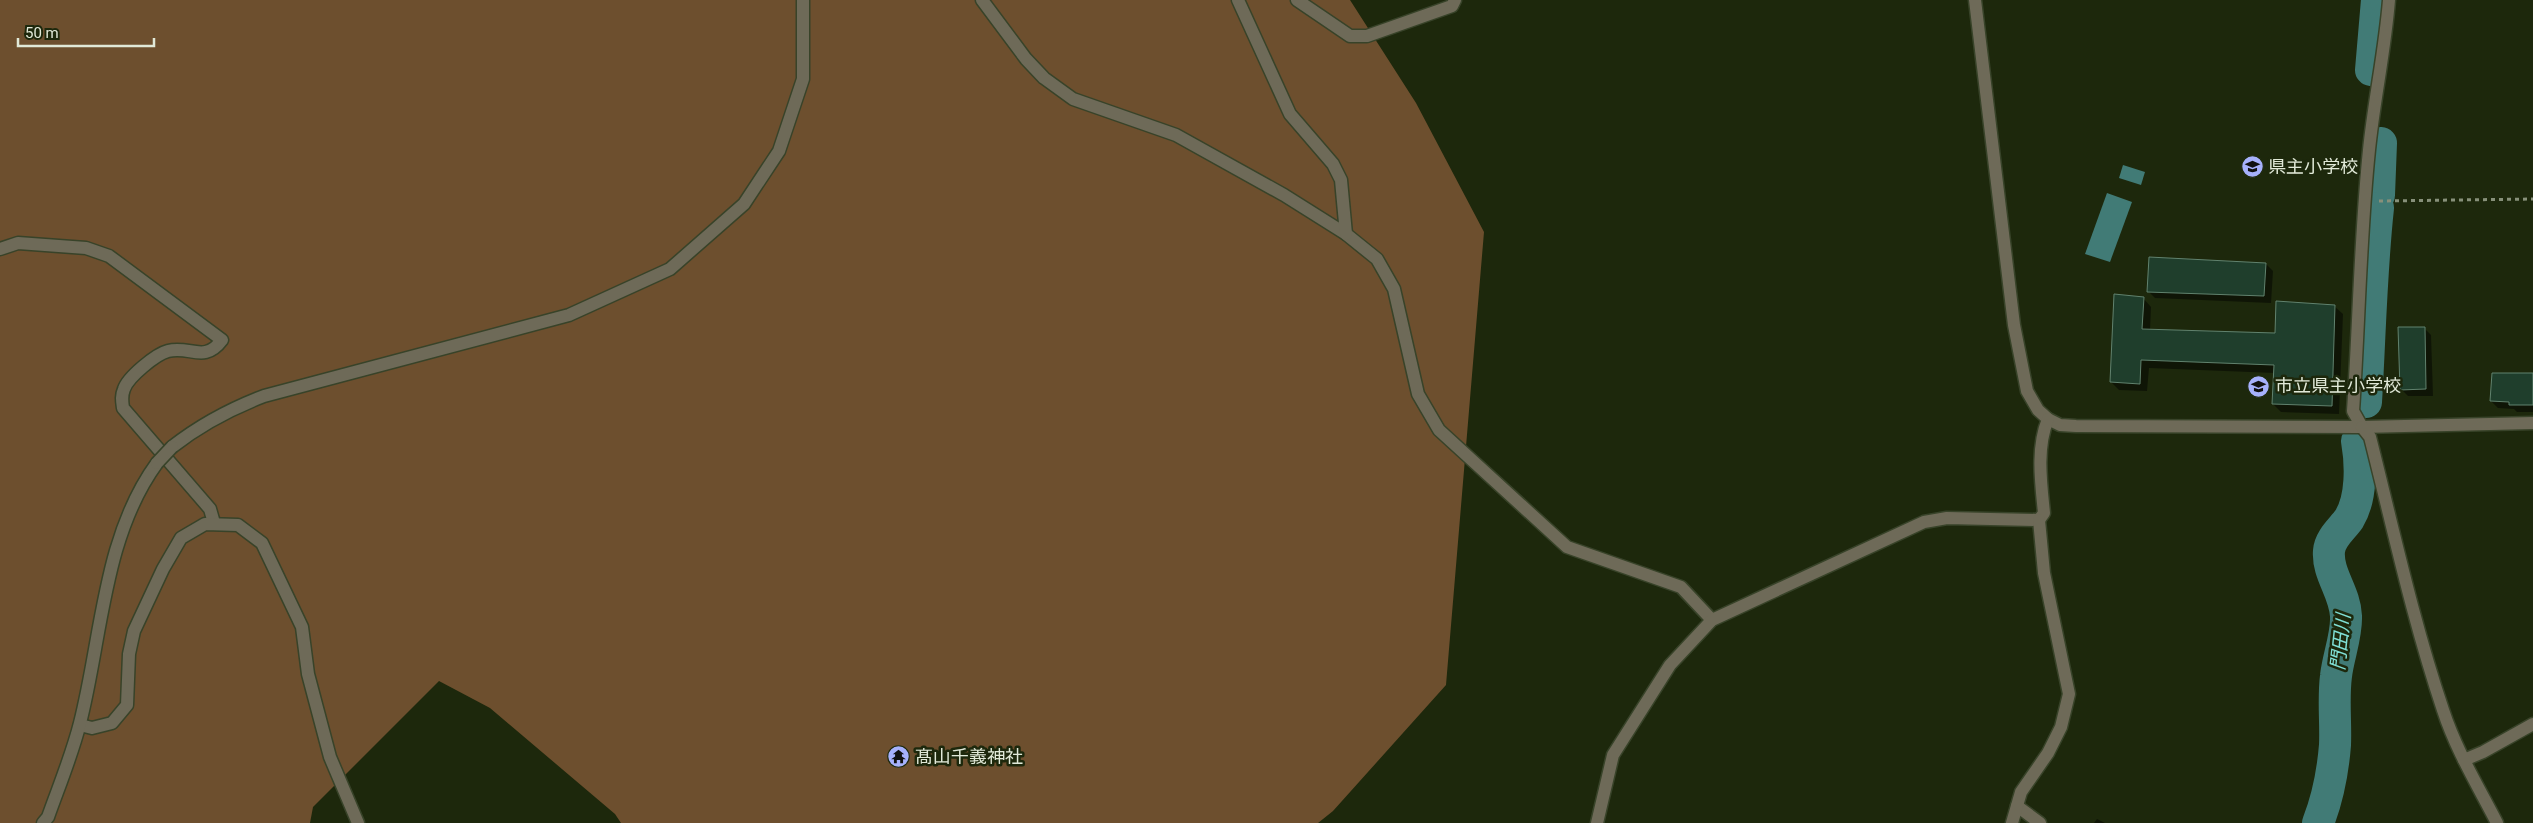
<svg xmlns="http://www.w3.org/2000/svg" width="2533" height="823" viewBox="0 0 2533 823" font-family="Roboto,'Noto Sans JP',sans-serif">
<rect width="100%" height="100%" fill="#1d280c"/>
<polygon fill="#6d4f2e" points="0,0 1350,0 1416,103 1484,232 1446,685 1333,811 1318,823 621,823 615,814 490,708 439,681 313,807 310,823 0,823"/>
<g fill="#417b76">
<polygon points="2123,165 2145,172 2141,185 2119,178"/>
<polygon points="2107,193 2132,202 2110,262 2085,254"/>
</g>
<g fill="#0007">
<polygon points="2266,264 2273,271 2271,303 2155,298 2148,291"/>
<polygon points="2143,298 2151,307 2150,331 2276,335 2334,306 2343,314 2339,414 2281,412 2273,404 2275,373 2149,368 2147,391 2119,390 2111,382"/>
<polygon points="2424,328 2431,335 2433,396 2408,396 2401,389"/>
<polygon points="2533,374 2533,412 2517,412 2514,409 2498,408 2491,401"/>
<polygon points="2097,819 2105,823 2094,823"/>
</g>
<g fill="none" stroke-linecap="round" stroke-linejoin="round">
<g stroke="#417b76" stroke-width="32">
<polyline points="2371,70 2377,0"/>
<polyline points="2379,195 2381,143"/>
<path d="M2366,402C2370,337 2371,272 2378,208"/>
<path d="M2318,823C2327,800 2333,770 2335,745C2336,722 2333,699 2336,676C2338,657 2347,635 2346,616C2345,592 2327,574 2329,551C2330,538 2342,529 2349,519C2362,498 2361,464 2357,441"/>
</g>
</g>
<g fill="#1f3e2c" stroke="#61826e">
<polygon points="2149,257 2266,263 2264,296 2147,292"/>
<polygon points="2114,294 2144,297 2142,329 2275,333 2276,301 2335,305 2332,406 2272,404 2274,365 2141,360 2140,384 2110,382"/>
<polygon points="2398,327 2425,327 2426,389 2400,390"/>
<polygon points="2492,373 2533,373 2533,405 2509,405 2509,402 2490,401"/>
</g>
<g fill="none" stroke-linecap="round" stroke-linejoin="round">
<defs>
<g id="minor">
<polyline points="982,0 1026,59 1044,78 1073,99 1176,135 1284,195 1346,234 1377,259 1394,289 1418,394 1439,430 1567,547 1681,587 1712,620"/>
<polyline points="1238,0 1290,114 1333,164 1341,180 1346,234"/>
<polyline points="1297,0 1350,36 1367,36 1452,6 1455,0"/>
<polyline points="1975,0 2014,325 2027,391 2038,410 2048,419 2060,425 2076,426 2362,427 2533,423"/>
<path d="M0,249L18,243L86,248L109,256L222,340C204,364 190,345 168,351C156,354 128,377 124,389C121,396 122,401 123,408L210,509L214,523"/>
<path d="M2362,427L2353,411C2359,324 2360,237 2369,150C2374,100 2385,51 2389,0"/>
<polyline points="80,725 92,728 112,723 127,705 129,654 134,631 163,569 181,538 205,524 238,525 262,543 302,627 308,674 330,757 358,823"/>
<polyline points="2464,760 2483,752 2533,724"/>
<polyline points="2017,806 2040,823"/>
<path d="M1597,823L1613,755L1670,665L1712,620L1924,522L1947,518L2039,520L2044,513C2041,483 2036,448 2048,419"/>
<polyline points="2012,823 2021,792 2048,753 2061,727 2069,694 2044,573 2039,520"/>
</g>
<g id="tertiary">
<path d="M2362,427L2370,437C2393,528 2413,621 2443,710C2456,750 2478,786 2497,823"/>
<path d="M172,447C200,425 230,409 264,396L569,315L670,269L744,204L779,151L803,79V0"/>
<path d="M43,823L48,817C59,786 72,755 80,723C102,637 103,537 157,463"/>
</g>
</defs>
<use href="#minor" stroke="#384329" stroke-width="15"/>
<use href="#tertiary" stroke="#384329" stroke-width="15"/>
<polyline stroke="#87907a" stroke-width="3" stroke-dasharray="4 4" stroke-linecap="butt" points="2379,201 2533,199"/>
<use href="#minor" stroke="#6e6a58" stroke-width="12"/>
<use href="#tertiary" stroke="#6e6a58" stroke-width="12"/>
<defs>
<polyline id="tertiary-bridge" points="157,463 172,447"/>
</defs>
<use href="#tertiary-bridge" stroke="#384329" stroke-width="15" stroke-linecap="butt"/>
<use href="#tertiary-bridge" stroke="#6e6a58" stroke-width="12"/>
</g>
<defs>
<symbol id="school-disc" viewBox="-11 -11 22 22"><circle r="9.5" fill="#a6b1fc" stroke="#1d280c"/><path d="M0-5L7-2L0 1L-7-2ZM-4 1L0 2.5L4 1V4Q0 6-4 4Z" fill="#111"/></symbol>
<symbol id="temple-disc" viewBox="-11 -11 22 22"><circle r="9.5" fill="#a6b1fc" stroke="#1d280c"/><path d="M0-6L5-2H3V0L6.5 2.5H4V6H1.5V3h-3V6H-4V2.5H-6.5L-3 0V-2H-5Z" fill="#111"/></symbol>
</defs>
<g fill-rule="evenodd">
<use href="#school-disc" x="2240" y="154" width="25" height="25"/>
<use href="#school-disc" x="2246" y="374" width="25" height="25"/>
<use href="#temple-disc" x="886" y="744" width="25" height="25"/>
</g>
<g text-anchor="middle" stroke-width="5" stroke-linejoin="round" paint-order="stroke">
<g font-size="18" fill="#e1e9d8" stroke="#1d280c" text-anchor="start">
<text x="2268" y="173">県主小学校</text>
<text x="2275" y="392">市立県主小学校</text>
<text x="915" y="763">髙山千義神社</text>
</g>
<g font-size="19" font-style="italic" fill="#80e0d6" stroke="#1d280c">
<text transform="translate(2340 642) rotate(-84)" y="7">門田川</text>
</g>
</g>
<path d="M18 38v8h136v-8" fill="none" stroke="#e1e9d8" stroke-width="2.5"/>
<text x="25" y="38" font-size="15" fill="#e1e9d8" stroke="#1d280c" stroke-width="4" paint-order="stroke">50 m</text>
</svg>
